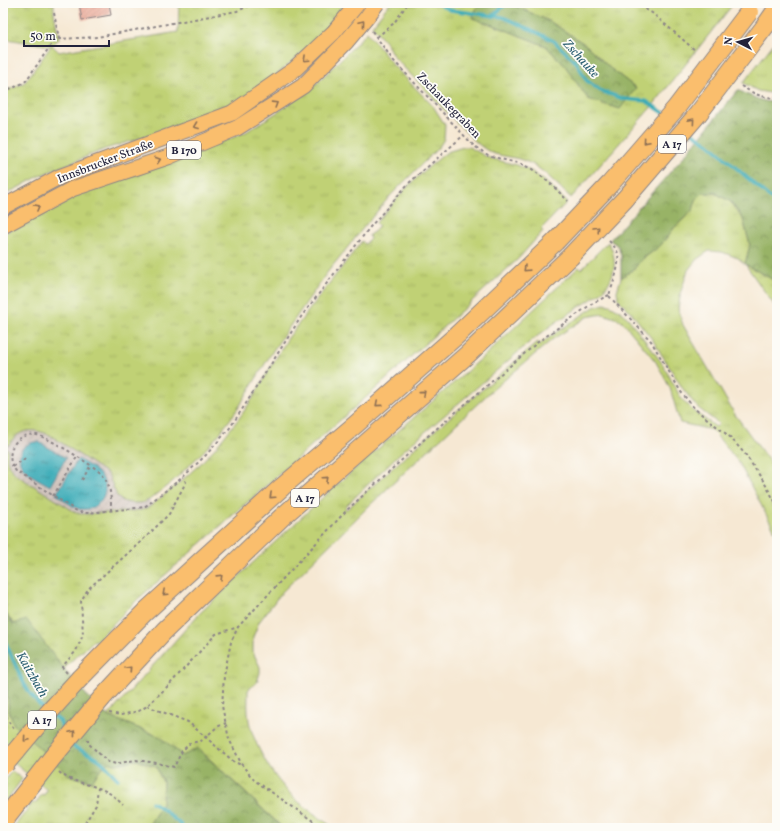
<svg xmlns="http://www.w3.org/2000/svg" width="780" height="831" viewBox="0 0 780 831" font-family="Vollkorn,serif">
<defs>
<pattern id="industrial-furrows" width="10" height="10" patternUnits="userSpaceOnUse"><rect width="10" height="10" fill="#cfc1ba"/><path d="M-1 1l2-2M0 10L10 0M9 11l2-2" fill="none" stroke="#b1a6a1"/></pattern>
<pattern id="grass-tufts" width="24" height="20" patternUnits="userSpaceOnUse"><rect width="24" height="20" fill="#c0d174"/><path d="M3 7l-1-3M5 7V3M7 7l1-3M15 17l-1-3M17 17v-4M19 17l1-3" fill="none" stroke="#a5b365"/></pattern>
<pattern id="forest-crowns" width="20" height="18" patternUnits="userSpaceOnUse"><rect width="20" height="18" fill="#98b366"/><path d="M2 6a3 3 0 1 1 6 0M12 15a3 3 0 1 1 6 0" fill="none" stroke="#7c9155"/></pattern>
<pattern id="water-ripples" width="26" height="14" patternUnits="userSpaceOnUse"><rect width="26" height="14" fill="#3aabb7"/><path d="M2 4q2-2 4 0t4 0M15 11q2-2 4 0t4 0" fill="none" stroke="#308b96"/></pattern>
<pattern id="building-hatch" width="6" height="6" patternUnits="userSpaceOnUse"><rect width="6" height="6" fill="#e99f8b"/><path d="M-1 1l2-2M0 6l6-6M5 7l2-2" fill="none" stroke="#bc8173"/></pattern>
</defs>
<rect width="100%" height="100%" fill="#fdfcf7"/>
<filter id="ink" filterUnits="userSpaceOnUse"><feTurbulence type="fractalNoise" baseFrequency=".025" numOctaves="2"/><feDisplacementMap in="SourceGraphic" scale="8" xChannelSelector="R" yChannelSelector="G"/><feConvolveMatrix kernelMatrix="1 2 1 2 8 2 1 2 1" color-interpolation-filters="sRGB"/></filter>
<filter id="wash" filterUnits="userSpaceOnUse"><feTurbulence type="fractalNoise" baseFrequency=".012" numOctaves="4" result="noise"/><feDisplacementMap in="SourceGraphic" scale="16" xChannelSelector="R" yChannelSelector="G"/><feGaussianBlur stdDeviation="0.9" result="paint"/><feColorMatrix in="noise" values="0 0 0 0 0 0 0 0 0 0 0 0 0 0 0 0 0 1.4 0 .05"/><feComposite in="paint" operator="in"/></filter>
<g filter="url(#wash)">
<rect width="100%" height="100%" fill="#f6e8d3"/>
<polygon fill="url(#industrial-furrows)" points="41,422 143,491 159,516 74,519 3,465 3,440"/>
<g fill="url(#grass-tufts)" stroke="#717a58">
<polygon points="3,3 54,3 54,13 59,39 52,45 59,52 178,32 179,3 345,3 328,26 329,27 300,55 271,79 247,95 212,113 158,133 105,149 41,175 3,196 3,91 13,88 25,82 51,46 7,39 3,38"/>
<path d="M390,3H479L473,18L496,26L546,46L566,67L588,99L636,88L611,69L586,45L549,21L515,6L501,3H734L655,103L571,198C557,185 542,167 525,161C516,157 505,157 495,154C481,149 471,137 461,127L394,57L385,41L372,26Z"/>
<path d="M367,32L393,65L433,106L440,117L445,125L444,139L439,147L391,195L368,222L326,274L274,349L237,410L220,433L204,451L172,482L149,500L141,503H130L122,501L117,496L108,474L50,435C33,428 19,428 9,445L4,444L3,447L8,449L7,460L10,468L18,476L75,512L81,514L122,512L142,510L149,507L178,484L201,463L216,447L240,417L253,398L266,375L288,338L318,298L362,241L365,244L370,239L369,235L375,231L379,226L376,223L406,188L424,171L447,152L460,148L464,147H469L489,158L517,165L531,171L546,182L567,202L541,229L543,231L518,259L381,384L138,599L96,641L94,640L84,650L78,654L64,669L14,624L5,612V594L3,588V234L47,208L75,194L185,157L227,140L246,132L281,110L318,82L352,48Z"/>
<polygon points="777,39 777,94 758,91 743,83"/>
<path d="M703,193H715L731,202L743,219L750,245L745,264L777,282V309L745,264L738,258L722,252L709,251L697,259L688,270L681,291L678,309L683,325L734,413L777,472V535L739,463L712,430L680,423L670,388L656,362L621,320L603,314L587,317L553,339L490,392L371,504L282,592L259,622L253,637V652L260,667V673L257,682L248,690C248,700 247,711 249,721C255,749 277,784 300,803C311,812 323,820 334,828H283L198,748L183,756L160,737L108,716L198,615L259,557L333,488L481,359L547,297L579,267L581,269L608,242C609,246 613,250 613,254C617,269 611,282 601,293L556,322L531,341L397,456L345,507L346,510L428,436L538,342L539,345L554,334L594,307L604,304L610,305L619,310L628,318L662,363L681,398L693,411L716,427L719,424L697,407L683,389L652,339L630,311L618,299L617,291L621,278L634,269L640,261L660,246L674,228L693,210L696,200Z"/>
<polygon points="3,665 5,671 14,725 69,775 92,782 97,774 108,762 116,764 129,761 136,760 156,766 163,782 162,804 147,828 13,828 33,802 35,804 42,794 44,795 47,790 3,754"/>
<polygon points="12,771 22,779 3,805 3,782"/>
</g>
<g fill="url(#forest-crowns)" stroke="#5d6a50">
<polygon points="479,3 501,3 515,6 549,21 586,45 611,69 636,88 620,109 588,99 566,67 546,46 496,26 472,18"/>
<path d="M738,90C751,96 762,103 777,102V282L745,264L750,245L743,219L731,202L715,193H703L696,200L693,210L674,228L660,246L640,261L634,269L621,278V255L618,246L610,240L681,160Z"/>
<path d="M3,588L5,594V612L13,624L27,620C47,647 67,674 90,699C96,705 102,711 108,716L160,737L183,756L197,748L283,828H147L162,804L163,782L156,766L136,760L129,761L116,764L108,762L97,774L92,782L69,775L14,725L9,712L5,671L3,665Z"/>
</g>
<g fill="url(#water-ripples)" stroke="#2e6679">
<path d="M34,442H39L66,458L50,486C39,479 15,470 20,454C22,447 27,444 34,442Z"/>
<path d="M78,459C86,464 97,469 102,477C112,493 97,513 79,509C72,507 62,498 56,494Z"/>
</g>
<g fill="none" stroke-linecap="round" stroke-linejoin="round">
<g stroke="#3aabb7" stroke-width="3.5">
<polyline points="437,3 450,10 503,17 532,30 554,41 577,63 586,80 601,91 624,99 646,101 664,113"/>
<polyline points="493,16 507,3"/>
<polyline points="691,132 709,144 777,204"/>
<path d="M3,639H4C9,649 12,659 17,668C23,684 32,699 45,710"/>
<polyline points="53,716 60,721 64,735"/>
<path d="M70,744C78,750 89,753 98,759C106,764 111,773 118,779"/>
<polyline points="152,802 164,810 181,825 181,828"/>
</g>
</g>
<g id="blocks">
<polygon fill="url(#building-hatch)" points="79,3 109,3 111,15 82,20"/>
</g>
</g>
<g filter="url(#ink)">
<use href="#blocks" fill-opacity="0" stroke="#8c8587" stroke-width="1"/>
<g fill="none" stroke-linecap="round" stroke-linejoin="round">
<defs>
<g id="primary">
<polyline points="3,207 59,177 232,113 295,69 334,32"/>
<polyline points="3,226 72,189 168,157 237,128 303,86 346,42"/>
</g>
<g id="motorway">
<polyline points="766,25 777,9"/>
<polyline points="80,678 145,612 282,487 355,425 456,336 555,242"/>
<polyline points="102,698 164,631 282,517 468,354 570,257"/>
<polyline points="3,821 31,785"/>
</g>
</defs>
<use href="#primary" stroke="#8c8587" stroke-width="17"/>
<use href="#motorway" stroke="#8c8587" stroke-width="20"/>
<g stroke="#8c8587" stroke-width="2" stroke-dasharray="3 3" stroke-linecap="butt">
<polyline points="635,3 652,13 696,51"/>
<polyline points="54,13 59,39"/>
<polyline points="372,31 393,60 474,146 488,155 501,159 521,164 532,169 552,185 568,201"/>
<polyline points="377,37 394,23 408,3"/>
<path d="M741,86C753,93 762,99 777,97"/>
<polyline points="3,91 13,88 25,82 51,45 59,39 97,37 237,11 256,3"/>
<path d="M609,241C613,245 617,249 618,254C620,266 613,284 609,295"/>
<polyline points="609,296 651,341 681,392 695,409 730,437 745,454 764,482 777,505"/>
<polyline points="13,467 27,457"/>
<polyline points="82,480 91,465"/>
<polyline points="53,496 77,457"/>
<path d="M111,511C111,496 111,484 101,472C84,461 67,449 49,440C45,438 41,436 37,435C27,433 16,438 12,448C9,457 10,464 16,471L75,510L80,512L87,513L137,508L144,507L150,503L183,477L206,455L229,429L245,405L301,317L370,227L409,183L464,135"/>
<polyline points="67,673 62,667 76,651 83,635 81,601 88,589 147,536 169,514 186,482 183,477"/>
<path d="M3,680C4,696 2,718 15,730"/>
<polyline points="147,706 188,722 233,761 241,765"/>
<polyline points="109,713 121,715 139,711 147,706 169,685 216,634 238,627"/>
<polyline points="88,739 88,743 108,762 116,764 129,761 136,760 157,763 174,767 182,751 190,743 201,741 217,727 226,723"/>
<path d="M59,772C72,784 93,783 109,793C114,796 119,801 123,805"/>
<polyline points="82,828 96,805 98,788"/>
<polyline points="323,828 254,780 242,765 229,739 222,706 224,676 231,642 238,627 346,511 428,436 538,342 593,303 609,295"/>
</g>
<use href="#primary" stroke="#fabe6d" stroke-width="15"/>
<use href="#motorway" stroke="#fabe6d" stroke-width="18"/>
<defs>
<g id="primary-bridge">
<polyline points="334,32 358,3"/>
<polyline points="346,42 367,17 377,3"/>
</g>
<g id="motorway-bridge">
<polyline points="555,242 610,184 676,108 749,12"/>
<polyline points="570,257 625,199 698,114 766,25"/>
<polyline points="5,764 42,720 80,678"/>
<polyline points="31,785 52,758 102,698"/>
</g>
</defs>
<use href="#primary-bridge" stroke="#8c8587" stroke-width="17" stroke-linecap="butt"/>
<use href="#motorway-bridge" stroke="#8c8587" stroke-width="20" stroke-linecap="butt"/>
<use href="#primary-bridge" stroke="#fabe6d" stroke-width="15"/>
<use href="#motorway-bridge" stroke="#fabe6d" stroke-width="18"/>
</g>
<defs><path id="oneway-chevron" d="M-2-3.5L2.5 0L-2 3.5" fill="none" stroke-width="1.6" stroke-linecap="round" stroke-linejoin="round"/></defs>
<g stroke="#8e7054">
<use href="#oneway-chevron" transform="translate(362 23) rotate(-50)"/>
<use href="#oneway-chevron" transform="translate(306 59) rotate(137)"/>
<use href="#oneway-chevron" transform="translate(275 104) rotate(-32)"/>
<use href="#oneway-chevron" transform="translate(692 121) rotate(-49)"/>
<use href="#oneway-chevron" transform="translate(196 126) rotate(159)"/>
<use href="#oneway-chevron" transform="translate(646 141) rotate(131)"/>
<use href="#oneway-chevron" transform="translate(158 160) rotate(-18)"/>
<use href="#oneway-chevron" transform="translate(37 207) rotate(-29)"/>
<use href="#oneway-chevron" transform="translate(597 229) rotate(-47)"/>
<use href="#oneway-chevron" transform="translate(526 269) rotate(136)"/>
<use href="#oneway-chevron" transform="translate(423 393) rotate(-41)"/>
<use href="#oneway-chevron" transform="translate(378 404) rotate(139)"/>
<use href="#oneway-chevron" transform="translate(326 479) rotate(-42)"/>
<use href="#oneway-chevron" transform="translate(272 496) rotate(138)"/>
<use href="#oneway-chevron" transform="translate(220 577) rotate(-44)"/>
<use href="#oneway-chevron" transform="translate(165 593) rotate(138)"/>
<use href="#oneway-chevron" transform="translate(129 669) rotate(-47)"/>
<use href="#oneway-chevron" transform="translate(73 733) rotate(-50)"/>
<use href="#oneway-chevron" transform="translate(26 739) rotate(131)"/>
</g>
</g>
<g text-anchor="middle" stroke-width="3.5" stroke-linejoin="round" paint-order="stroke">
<g fill="#fdfcf7" stroke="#646373" stroke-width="1">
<rect x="658" y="135" width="28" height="18" rx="3"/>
<rect x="167" y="141" width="34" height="18" rx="3"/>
<rect x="291" y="489" width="28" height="18" rx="3"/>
<rect x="28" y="711" width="28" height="18" rx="3"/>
</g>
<g font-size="11" font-weight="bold" fill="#22223b">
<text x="672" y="148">A 17</text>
<text x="184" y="154">B 170</text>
<text x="305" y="502">A 17</text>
<text x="42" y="724">A 17</text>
</g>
<g font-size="12" fill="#22223b" stroke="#fdfcf7">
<text transform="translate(449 105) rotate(46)" y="4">Zschaukegraben</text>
<text transform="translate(105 161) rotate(-21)" y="4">Innsbrucker Straße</text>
</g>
<g font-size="13" font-style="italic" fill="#2d6073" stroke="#fdfcf7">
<text transform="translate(582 58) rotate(48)" y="5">Zschauke</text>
<text transform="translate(33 674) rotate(60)" y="5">Kaitzbach</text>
</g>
</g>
<rect width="780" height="831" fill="none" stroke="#fdfcf7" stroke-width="16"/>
<g transform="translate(738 42) rotate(276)" stroke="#fdfcf7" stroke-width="3" paint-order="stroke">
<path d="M0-3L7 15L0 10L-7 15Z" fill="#22223b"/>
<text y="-6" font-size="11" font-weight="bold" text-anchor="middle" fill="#22223b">N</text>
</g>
<path d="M24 40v6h85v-6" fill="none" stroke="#22223b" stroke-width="2"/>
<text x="30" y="40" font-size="12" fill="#22223b" stroke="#fdfcf7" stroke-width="3" paint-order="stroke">50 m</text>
</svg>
